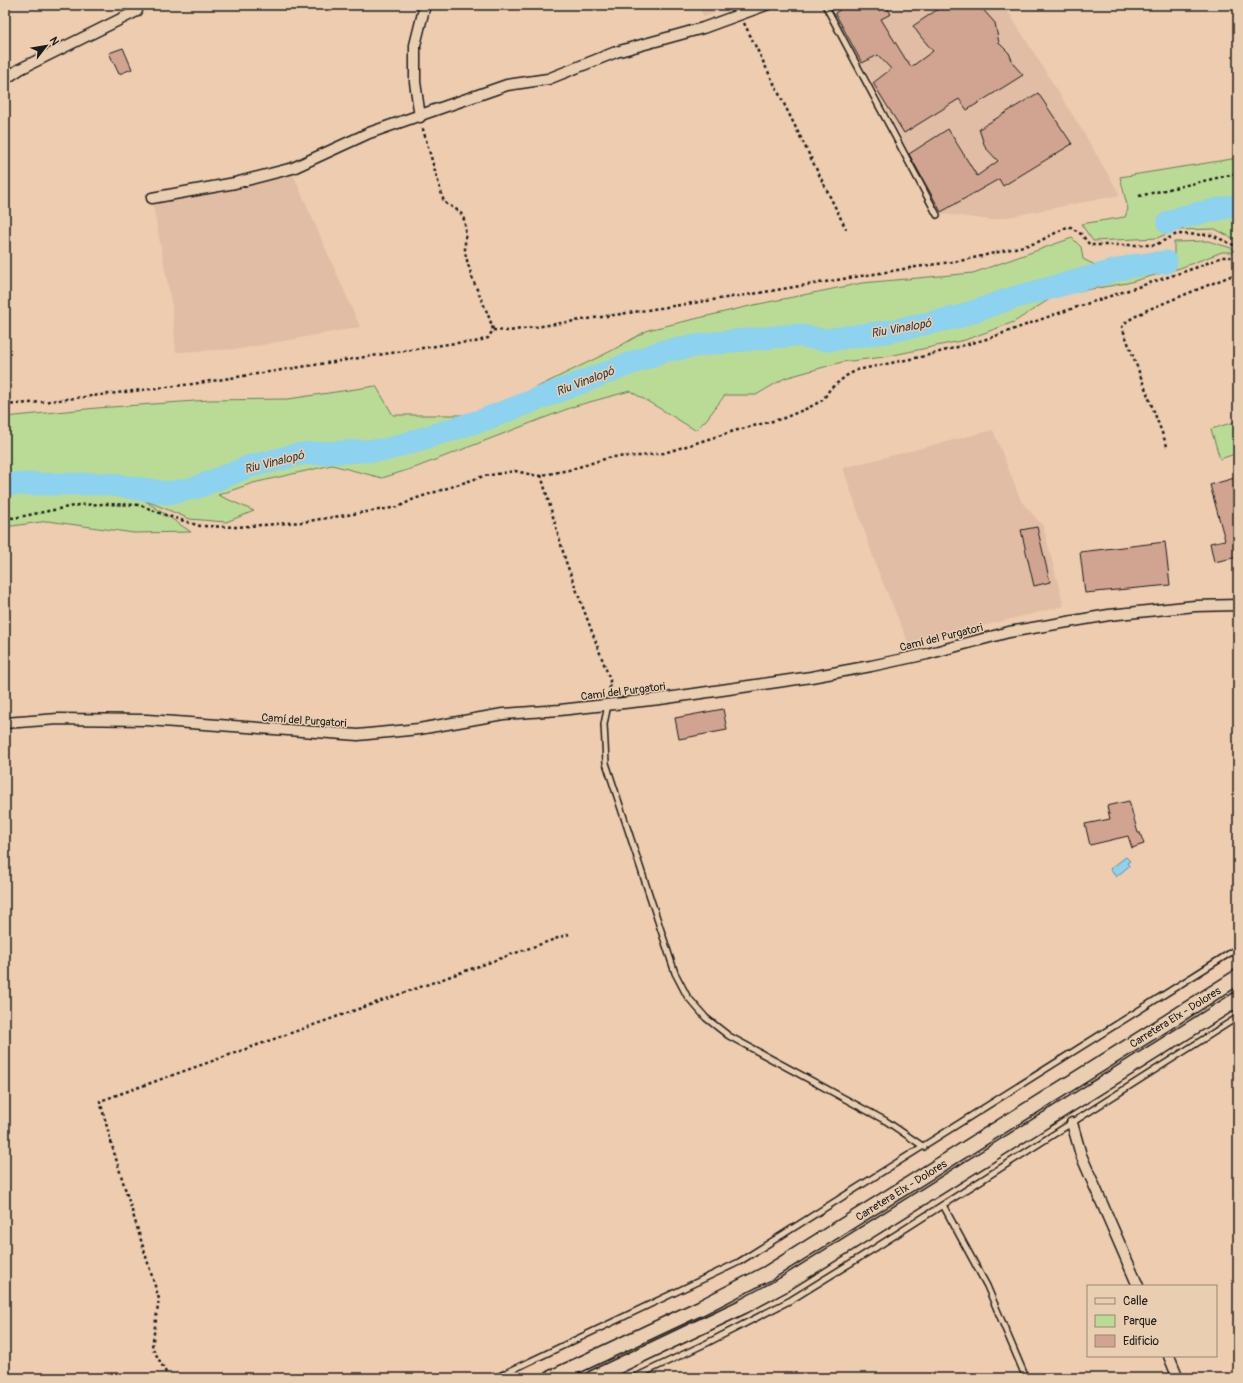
<svg xmlns="http://www.w3.org/2000/svg" width="1243" height="1383" viewBox="0 0 1243 1383" font-family="Pangolin,sans-serif">
<rect width="100%" height="100%" fill="#edccb0"/>
<filter id="ink" filterUnits="userSpaceOnUse"><feTurbulence type="fractalNoise" baseFrequency=".025" numOctaves="2"/><feDisplacementMap in="SourceGraphic" scale="8" xChannelSelector="R" yChannelSelector="G"/><feConvolveMatrix kernelMatrix="1 2 1 2 8 2 1 2 1" color-interpolation-filters="sRGB"/></filter>
<g filter="url(#ink)">
<g fill="#e0bda4">
<polygon points="698,5 735,5 704,17"/>
<polygon points="832,5 1004,5 1085,135 1120,195 992,220 943,214 941,212 907,155 900,134 835,13"/>
<polygon points="293,174 360,327 239,349 176,352 172,306 153,205 212,193"/>
<polygon points="993,430 1021,501 1043,526 1064,606 909,644 878,571 843,468"/>
</g>
<g fill="#badb95" stroke="#6b7c58">
<polygon points="1238,158 1238,241 1215,229 1176,230 1157,238 1093,241 1081,224 1125,217 1128,209 1120,177"/>
<polygon points="1072,238 1081,247 1083,259 1095,265 1174,258 1174,242 1208,241 1238,250 1238,252 1222,252 1180,268 1127,283 1056,295 1014,322 965,340 884,357 842,362 785,378 756,395 725,395 706,420 695,430 664,411 630,391 575,406 417,467 382,478 332,465 253,483 218,495 254,511 226,522 190,519 144,500 191,532 134,533 48,521 5,527 5,417 97,408 209,400 288,399 376,386 393,415 480,415 611,351 648,330 754,305 862,283 973,273"/>
<polygon points="1238,421 1238,453 1220,459 1211,429"/>
</g>
<polygon fill="#8dd2ef" stroke="#60899b" points="1126,857 1130,861 1127,863 1129,866 1116,877 1110,869"/>
<g fill="none" stroke-linecap="round" stroke-linejoin="round">
<g stroke="#8dd2ef" stroke-width="23">
<polyline points="1168,223 1182,217 1238,205"/>
<polyline points="5,484 107,484 168,493 195,488 248,467 300,454 385,450 483,420 663,351 715,343 794,335 825,340 886,332 958,317 1009,299 1132,266 1166,262"/>
</g>
</g>
<g fill="#d0a491" stroke="#1c1c1c">
<polygon points="847,5 885,5 891,14 881,19 906,60 907,60 911,67 933,51 921,37 913,26 944,5 979,5 995,23 999,43 1009,53 1014,65 1023,75 967,110 959,99 904,133 873,83 891,69 878,55 862,63 835,13"/>
<polygon points="123,48 132,69 119,74 109,53"/>
<polygon points="1038,93 1072,144 1003,186 999,179 941,212 909,154 948,129 977,176 998,161 985,147 979,129"/>
<polygon points="1238,477 1238,557 1214,562 1210,543 1225,540 1210,485"/>
<polygon points="1037,527 1050,582 1034,586 1021,530"/>
<polygon points="1165,542 1170,585 1085,593 1080,552"/>
<polygon points="723,709 727,730 679,739 675,718"/>
<polygon points="1129,801 1138,833 1140,833 1144,844 1132,848 1128,836 1090,845 1085,824 1110,819 1107,806"/>
</g>
<g fill="none" stroke-linecap="round" stroke-linejoin="round">
<defs>
<g id="lane">
<polyline points="825,5 937,215"/>
<polyline points="608,705 604,724 606,763 675,973 687,996 706,1018 729,1036 886,1121 924,1147"/>
<polyline points="943,1205 987,1286 1026,1378"/>
<polyline points="495,1378 739,1262 1238,948"/>
<polyline points="633,1378 707,1343 791,1300 875,1248 1238,1017"/>
</g>
<g id="street">
<polyline points="5,79 20,69 137,11"/>
<polyline points="420,117 415,82 415,45 425,5"/>
<polyline points="152,198 235,183 293,168 369,133 435,110 507,85 548,79 616,52 703,28 766,5"/>
<polyline points="5,723 58,719 147,720 358,735 419,729 503,714 560,710 660,699 811,677 871,666 927,654 1009,632 1109,615 1195,606 1238,605"/>
<polyline points="1072,1123 1081,1155 1138,1286"/>
<polyline points="1169,1356 1178,1378"/>
</g>
<g id="secondary">
<polyline points="551,1378 700,1308 768,1273 1166,1023 1238,977"/>
<polyline points="593,1378 744,1306 783,1285 1238,999"/>
</g>
</defs>
<use href="#lane" stroke="#1c1c1c" stroke-width="8"/>
<use href="#street" stroke="#1c1c1c" stroke-width="13"/>
<use href="#secondary" stroke="#1c1c1c" stroke-width="17"/>
<g stroke="#1c1c1c" stroke-width="2.5" stroke-dasharray="3 3" stroke-linecap="butt">
<polyline points="744,23 846,229"/>
<polyline points="1139,196 1238,173"/>
<polyline points="493,330 509,331 752,294 916,267 965,260 1036,243 1069,226 1081,234 1090,245 1155,245 1177,234 1212,235 1238,247"/>
<path d="M5,405L42,402L192,384L455,343L475,342L488,338L493,330C489,314 482,302 476,287C472,278 469,267 466,257C463,244 468,229 463,217C460,209 450,207 444,202L422,126"/>
<polyline points="1167,446 1122,327 1127,321 1147,310 1238,273"/>
<polyline points="541,475 566,562 610,680 609,695"/>
<polyline points="5,517 14,518 78,505 106,504 140,505 162,514 200,526 236,527 302,522 398,507 414,499 484,476 515,471 538,476 569,470 611,457 640,456 664,453 734,431 784,418 808,408 823,400 830,389 846,376 857,370 925,356 990,338 1053,315 1195,268 1222,257 1238,257"/>
<polyline points="169,1378 152,1347 159,1299 113,1149 100,1101 569,934"/>
</g>
<use href="#lane" stroke="#eaceb1" stroke-width="5"/>
<use href="#street" stroke="#eaceb1" stroke-width="10"/>
<use href="#secondary" stroke="#eaceb1" stroke-width="14"/>
</g>
</g>
<g text-anchor="middle" stroke-width="3" stroke-linejoin="round" paint-order="stroke">
<g font-size="11" fill="#1c1c1c" stroke="#eaceb1">
<text transform="translate(941 637) rotate(-14)" y="4">Camí del Purgatori</text>
<text transform="translate(623 691) rotate(-7)" y="4">Camí del Purgatori</text>
<text transform="translate(304 720) rotate(4)" y="4">Camí del Purgatori</text>
<text transform="translate(1175 1017) rotate(-32)" y="4">Carretera Elx - Dolores</text>
<text transform="translate(901 1190) rotate(-32)" y="4">Carretera Elx - Dolores</text>
</g>
<g font-size="12" font-style="italic" fill="#334046" stroke="#eaceb1">
<text transform="translate(901 328) rotate(-10)" y="4">Riu Vinalopó</text>
<text transform="translate(585 381) rotate(-21)" y="4">Riu Vinalopó</text>
<text transform="translate(274 462) rotate(-14)" y="4">Riu Vinalopó</text>
</g>
</g>
<rect width="1243" height="1383" fill="none" stroke="#eaceb1" stroke-width="20"/>
<rect x="10" y="10" width="1223" height="1363" fill="none" stroke="#1c1c1c" stroke-width="1.5" filter="url(#ink)"/>
<rect x="1087" y="1285" width="130" height="72" fill="#eaceb1" stroke="#988775"/>
<rect x="1095" y="1298" width="20" height="6" fill="#eaceb1" stroke="#988775"/>
<text x="1123" y="1305" font-size="12" fill="#1c1c1c">Calle</text>
<rect x="1095" y="1315" width="20" height="12" fill="#badb95" stroke="#988775"/>
<text x="1123" y="1325" font-size="12" fill="#1c1c1c">Parque</text>
<rect x="1095" y="1335" width="20" height="12" fill="#d0a491" stroke="#988775"/>
<text x="1123" y="1345" font-size="12" fill="#1c1c1c">Edificio</text>
<g transform="translate(46 46) rotate(59)" stroke="#eaceb1" stroke-width="3" paint-order="stroke">
<path d="M0-3L7 15L0 10L-7 15Z" fill="#1c1c1c"/>
<text y="-6" font-size="11" font-weight="bold" text-anchor="middle" fill="#1c1c1c">N</text>
</g>
</svg>
